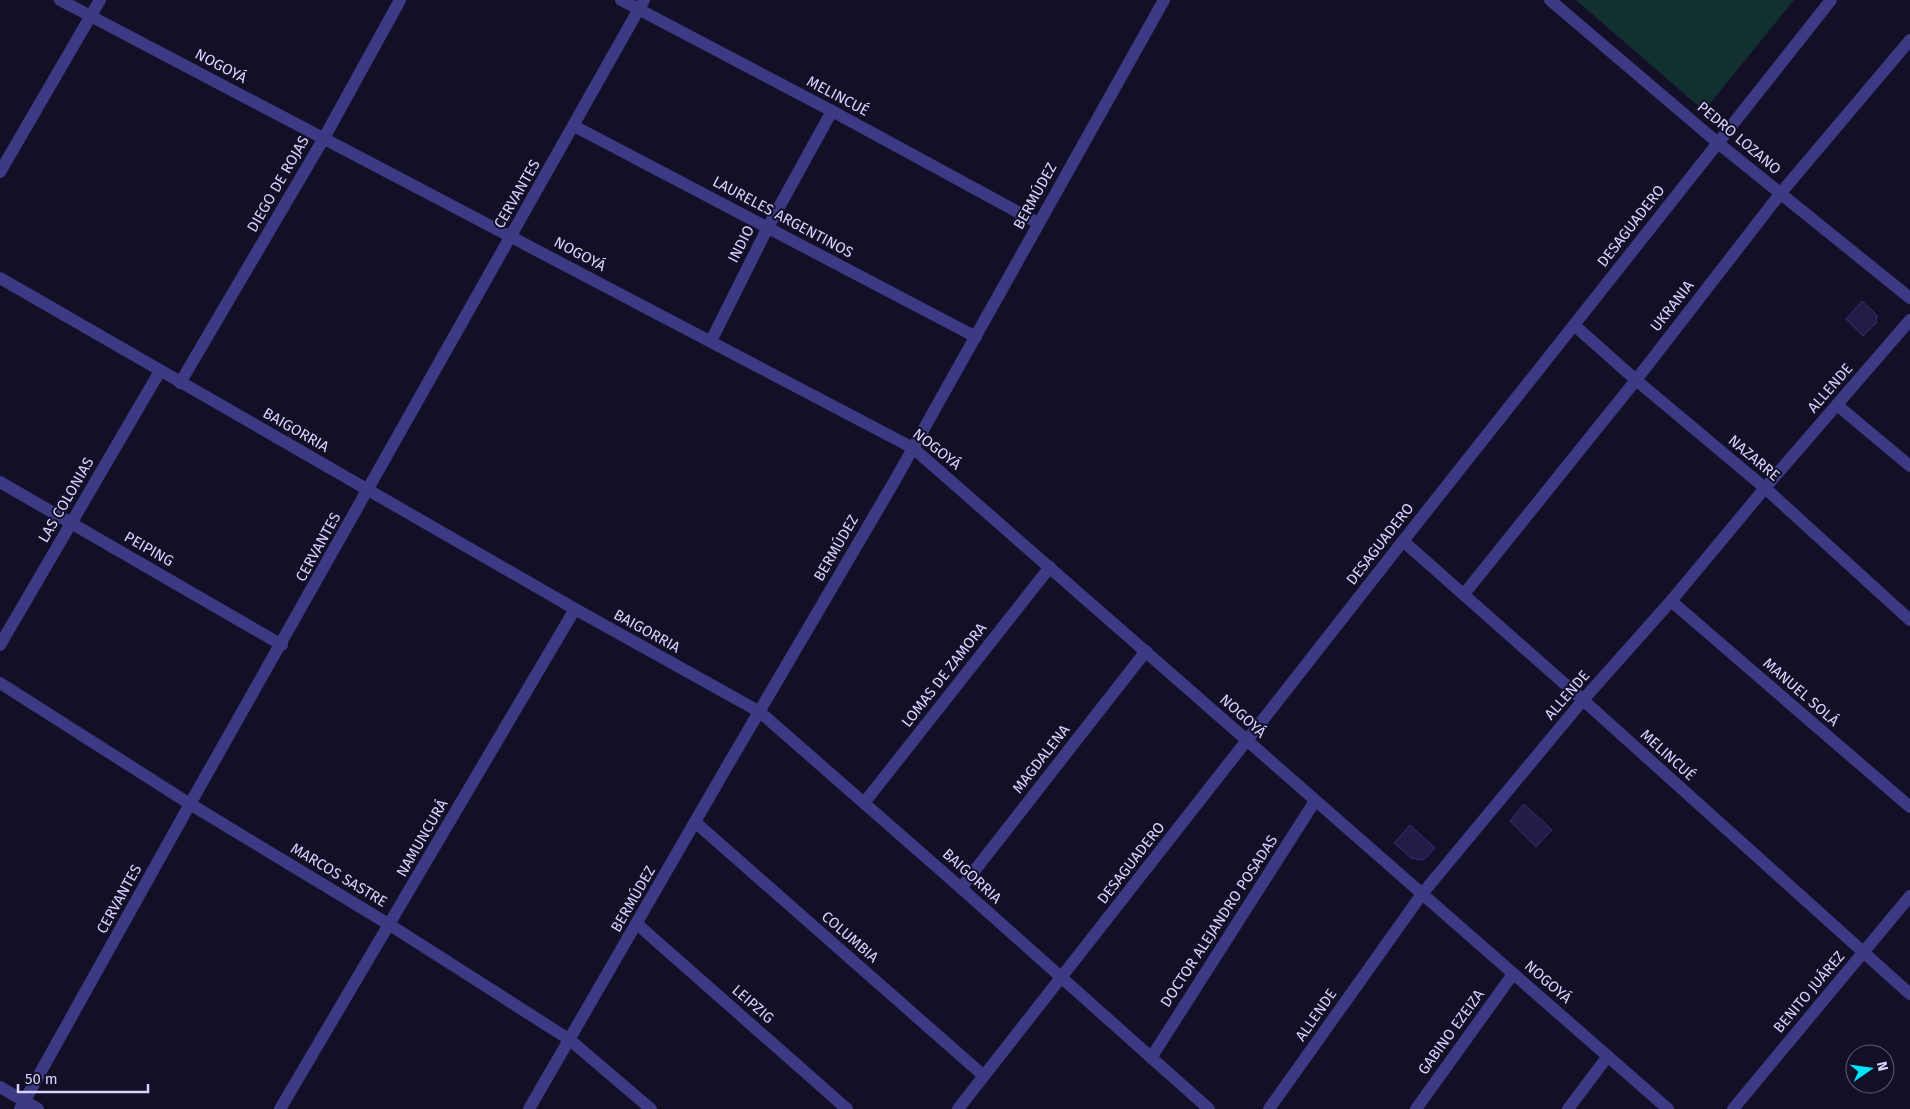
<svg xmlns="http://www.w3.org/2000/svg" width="1910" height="1109" viewBox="0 0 1910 1109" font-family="'Fira Sans',sans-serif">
<rect width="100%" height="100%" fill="#130f26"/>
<polygon fill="#12302f" points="1576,0 1794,0 1704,111"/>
<g fill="#241b47" stroke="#3b2d73">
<polygon points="1862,301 1877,315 1876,323 1863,336 1846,319"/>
<polygon points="1524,804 1552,830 1536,847 1510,821"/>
<polygon points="1410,825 1435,848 1426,858 1422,860 1411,858 1394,843"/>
</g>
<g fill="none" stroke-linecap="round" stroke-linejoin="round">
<g stroke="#3d3a85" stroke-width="12">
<polyline points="60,0 913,448 1668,1109"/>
<polyline points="621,0 832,111 1038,223"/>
<polyline points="1550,0 1718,143 1910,298"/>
<polyline points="574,126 976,337"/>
<polyline points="0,172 100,0"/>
<polyline points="0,278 575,609 760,712 961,888 1209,1109"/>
<polyline points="1574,325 1636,380 1765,488 1910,620"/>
<polyline points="711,341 768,227 832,111"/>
<polyline points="180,383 324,138 400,0"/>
<polyline points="1837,405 1910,466"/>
<polyline points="0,482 282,645"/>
<polyline points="1403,541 1583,700 1910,994"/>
<polyline points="1464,594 1636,380 1780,194 1910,40"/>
<polyline points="1671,601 1910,807"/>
<polyline points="0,645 160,371"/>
<polyline points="0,683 190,804 390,925 570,1040 651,1109"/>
<polyline points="864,803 1050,567"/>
<polyline points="695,822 984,1076"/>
<polyline points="961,888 1146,651"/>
<polyline points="637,924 847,1109"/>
<polyline points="1151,1058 1315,801"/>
<polyline points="0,1087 38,1109"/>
<polyline points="20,1109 190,804 644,0"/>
<polyline points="280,1109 575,609"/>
<polyline points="958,1109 1403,541 1831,0"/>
<polyline points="1269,1109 1422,894 1583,700 1671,601 1765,488 1910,320"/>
<polyline points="1416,1109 1513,974"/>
<polyline points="1568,1109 1608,1056"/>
<polyline points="1733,1109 1910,896"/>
</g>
<polyline stroke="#3d3a85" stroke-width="12" points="529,1109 729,763 894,482 1164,0"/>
</g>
<g text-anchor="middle" stroke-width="4" stroke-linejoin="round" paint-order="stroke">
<g font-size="15" fill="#d9d4ff" stroke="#130f26">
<text transform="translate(221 66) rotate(28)" y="5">NOGOYÁ</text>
<text transform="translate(838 96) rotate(28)" y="5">MELINCUÉ</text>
<text transform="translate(1739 138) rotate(40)" y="5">PEDRO LOZANO</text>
<text transform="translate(278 184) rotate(-60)" y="5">DIEGO DE ROJAS</text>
<text transform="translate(517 194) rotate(-60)" y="5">CERVANTES</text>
<text transform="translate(1035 196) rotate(-61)" y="5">BERMÚDEZ</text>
<text transform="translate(783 217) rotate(28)" y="5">LAURELES ARGENTINOS</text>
<text transform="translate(1631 226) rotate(-52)" y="5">DESAGUADERO</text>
<text transform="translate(741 244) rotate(-63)" y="5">INDIO</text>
<text transform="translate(580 254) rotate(28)" y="5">NOGOYÁ</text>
<text transform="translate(1672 306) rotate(-52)" y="5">UKRANIA</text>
<text transform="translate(1830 388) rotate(-49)" y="5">ALLENDE</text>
<text transform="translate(296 430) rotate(30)" y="5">BAIGORRIA</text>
<text transform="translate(937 449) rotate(38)" y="5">NOGOYÁ</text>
<text transform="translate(1754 458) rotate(40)" y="5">NAZARRE</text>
<text transform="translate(66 500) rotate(-60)" y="5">LAS COLONIAS</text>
<text transform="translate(1380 544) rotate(-52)" y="5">DESAGUADERO</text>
<text transform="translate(318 547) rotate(-61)" y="5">CERVANTES</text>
<text transform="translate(836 548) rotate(-60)" y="5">BERMÚDEZ</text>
<text transform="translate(149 549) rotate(30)" y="5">PEIPING</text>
<text transform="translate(647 631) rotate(29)" y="5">BAIGORRIA</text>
<text transform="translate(944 675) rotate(-52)" y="5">LOMAS DE ZAMORA</text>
<text transform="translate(1801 692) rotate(41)" y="5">MANUEL SOLÁ</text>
<text transform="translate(1567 695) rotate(-49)" y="5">ALLENDE</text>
<text transform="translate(1243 716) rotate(42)" y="5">NOGOYÁ</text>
<text transform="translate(1668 755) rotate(42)" y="5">MELINCUÉ</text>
<text transform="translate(1041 759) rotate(-52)" y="5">MAGDALENA</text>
<text transform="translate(422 838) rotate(-60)" y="5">NAMUNCURÁ</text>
<text transform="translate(1131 863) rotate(-52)" y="5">DESAGUADERO</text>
<text transform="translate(339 875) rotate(31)" y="5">MARCOS SASTRE</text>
<text transform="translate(972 876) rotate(42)" y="5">BAIGORRIA</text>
<text transform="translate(119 899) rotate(-61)" y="5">CERVANTES</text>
<text transform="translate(633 899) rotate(-60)" y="5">BERMÚDEZ</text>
<text transform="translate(1219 921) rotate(-57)" y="5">DOCTOR ALEJANDRO POSADAS</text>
<text transform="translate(850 937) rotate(41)" y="5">COLUMBIA</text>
<text transform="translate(1548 982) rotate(41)" y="5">NOGOYÁ</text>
<text transform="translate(1809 992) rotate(-50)" y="5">BENITO JUÁREZ</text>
<text transform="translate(753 1004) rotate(41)" y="5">LEIPZIG</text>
<text transform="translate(1316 1015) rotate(-55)" y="5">ALLENDE</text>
<text transform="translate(1451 1032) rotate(-54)" y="5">GABINO EZEIZA</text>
</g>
</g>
<g transform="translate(1870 1069) rotate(77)"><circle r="24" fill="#130f26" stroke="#625e7d"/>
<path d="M0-4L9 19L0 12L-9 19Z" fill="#00e5ff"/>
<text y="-8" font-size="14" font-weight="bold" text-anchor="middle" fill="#d9d4ff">N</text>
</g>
<path d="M18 1084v8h130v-8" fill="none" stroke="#d9d4ff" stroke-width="2.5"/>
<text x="25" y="1084" font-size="15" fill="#d9d4ff" stroke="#130f26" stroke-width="4" paint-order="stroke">50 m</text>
</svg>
